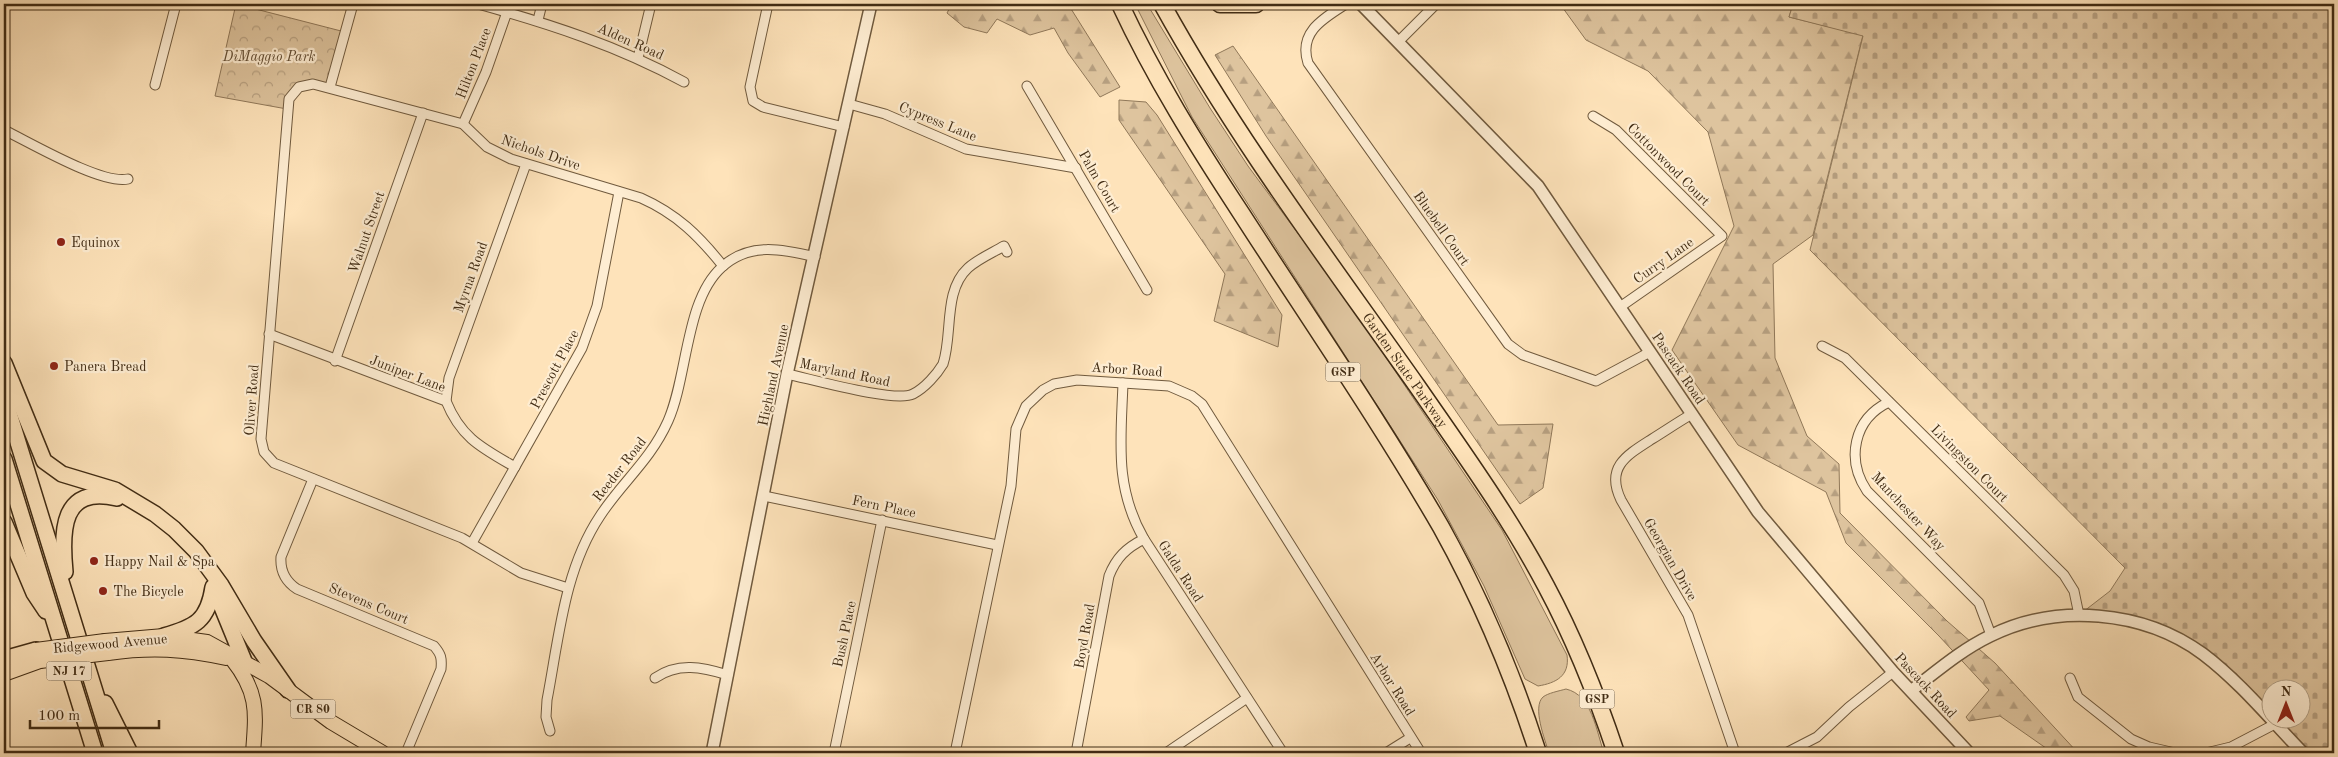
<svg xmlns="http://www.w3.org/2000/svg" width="2338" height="757" viewBox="0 0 2338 757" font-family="'Old Standard TT',serif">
<defs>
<pattern id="forest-firs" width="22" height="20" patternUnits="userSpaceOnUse" patternTransform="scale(1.25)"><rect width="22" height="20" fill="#dec49e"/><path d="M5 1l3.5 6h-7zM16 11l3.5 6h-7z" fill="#b69f80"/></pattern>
<pattern id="cemetery-stones" width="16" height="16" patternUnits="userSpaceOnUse" patternTransform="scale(1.25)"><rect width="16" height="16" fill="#dec49e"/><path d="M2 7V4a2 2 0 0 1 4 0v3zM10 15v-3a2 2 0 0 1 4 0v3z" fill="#b69f80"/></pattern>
<pattern id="park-crowns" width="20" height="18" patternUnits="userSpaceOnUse" patternTransform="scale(1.25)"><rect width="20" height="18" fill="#dec49e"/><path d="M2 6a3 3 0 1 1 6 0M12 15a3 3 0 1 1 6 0" fill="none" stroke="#b69f80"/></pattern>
</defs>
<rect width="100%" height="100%" fill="#fee3ba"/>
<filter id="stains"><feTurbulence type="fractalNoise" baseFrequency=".004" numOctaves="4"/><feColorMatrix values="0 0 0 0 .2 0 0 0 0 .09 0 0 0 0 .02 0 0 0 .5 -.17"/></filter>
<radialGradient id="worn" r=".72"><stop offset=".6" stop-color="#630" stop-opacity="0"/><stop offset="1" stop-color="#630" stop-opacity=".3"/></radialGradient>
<g fill="#dec49e" stroke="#907859">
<path d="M1135,4H1147L1210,108L1248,166L1348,301L1502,530L1567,655C1570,676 1556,683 1538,686L1525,679L1484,586L1438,500L1192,117Z"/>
<path d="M1566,689C1592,695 1596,730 1604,753H1549C1545,740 1532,707 1543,697C1548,693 1559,691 1566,689Z"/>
</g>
<g fill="url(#forest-firs)" stroke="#907859">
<polygon points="952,4 1068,4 1120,87 1100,97 1068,53 1054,28 1030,35 997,19 987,33 964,27 947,13"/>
<polygon points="1560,4 1793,4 1789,17 1863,35 1813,235 1773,264 1775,358 1807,436 1839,464 1840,513 1947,621 1995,663 2078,753 2053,753 2000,716 1969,721 1966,717 1989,690 1939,636 1846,543 1826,492 1738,445 1672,350 1734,226 1708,132 1648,71 1586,40"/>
<polygon points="1233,46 1498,425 1553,424 1543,488 1520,504 1266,136 1215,55"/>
<polygon points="1119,100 1146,102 1157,115 1282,315 1278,347 1214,321 1225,274 1119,120"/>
</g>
<path fill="url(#cemetery-stones)" stroke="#907859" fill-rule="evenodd" d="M1793,4H2334V753H2303L2218,667L2163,632L2079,615L2110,591L2125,568L1810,250L1863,36L1789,17ZM2270,690H2300V720H2270Z"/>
<polygon fill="url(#park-crowns)" stroke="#907859" points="236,4 345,32 330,87 305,84 287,109 215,96"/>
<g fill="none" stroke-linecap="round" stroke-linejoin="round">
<defs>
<g id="minor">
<path d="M478,4C550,24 618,46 684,82"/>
<polyline points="768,4 750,87 753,101 763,107 844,127"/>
<path d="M1346,4C1324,18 1298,32 1308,63L1508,344L1523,355L1596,381L1650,352"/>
<polyline points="538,20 542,4"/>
<polyline points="1398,42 1436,4"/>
<polyline points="638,58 651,4"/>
<polyline points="155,85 176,4"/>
<polyline points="1027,86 1147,290"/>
<polyline points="330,87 353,4"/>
<polyline points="849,104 885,114 966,149 1076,168"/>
<polyline points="1593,116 1616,130 1722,236 1620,307"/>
<polyline points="463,124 486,72 507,12"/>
<path d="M4,130C31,143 102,185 128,179"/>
<path d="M269,334L446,401C461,438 482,448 515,467"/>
<polyline points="1822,346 1845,358 2064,575 2074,591 2079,615"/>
<polyline points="335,361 423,113"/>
<path d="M787,374C811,379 895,403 913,394C925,388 937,374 943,364C953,334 943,291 968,268C978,259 992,253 1004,246L1007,252"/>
<path d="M1123,383C1121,440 1114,487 1144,539L1283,753"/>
<polyline points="446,401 449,378 526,164"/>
<path d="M1889,402C1853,419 1846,460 1867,491L1979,603L1991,635"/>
<path d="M1692,414C1678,422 1665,431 1652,439C1627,455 1605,467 1621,500L1688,615L1735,753"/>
<path d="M313,479L281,557C280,571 285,581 297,589L434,646C441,654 442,658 441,669L406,753"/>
<polyline points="764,496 997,545"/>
<polyline points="472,543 582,348 597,306 619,192"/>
<path d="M568,588L521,573L462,538L274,463L264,452L261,439L289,99L299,87L313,84L463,124L487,147L511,159L641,198C677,214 699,236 723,266"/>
<path d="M655,678C678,662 702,667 728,675"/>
<polyline points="2070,678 2078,697 2131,739 2149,747 2175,753"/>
<path d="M550,731L546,717L547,700C559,638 564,570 600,516C622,482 650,461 668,421C688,376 685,300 722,267C749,242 782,249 815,257"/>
<polyline points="834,753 882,520"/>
<polyline points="955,753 1011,486 1016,429 1026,406 1043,390 1054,384 1077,380 1169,386 1192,396 1202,404 1421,753"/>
<path d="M1076,753L1109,576C1116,558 1126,548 1144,539"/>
<polyline points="1166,753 1247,698"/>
<polyline points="1386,753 1410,738"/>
<polyline points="1786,753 1817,737 1849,707 1893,672"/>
<polyline points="2206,753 2231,747 2275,724"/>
</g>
<g id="tertiary">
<polyline points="1361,4 1538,186 1758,512 1893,672 1969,753"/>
<path d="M1912,690C1937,671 1961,650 1990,636C2056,603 2143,610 2203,654C2240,682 2271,720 2303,753"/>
<polyline points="712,753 787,374 871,4"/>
</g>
<g id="primary">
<polyline points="105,641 164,636 207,642 269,676 331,722 383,753"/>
<path d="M108,653C152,647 183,649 226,658"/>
<path d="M232,659C259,693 256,712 253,753"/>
<polyline points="4,674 40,661"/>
</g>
<g id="trunk">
<polyline points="4,363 44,461 62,474 115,490 155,514 174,529 196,551 221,585 254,641 288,690"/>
<polyline points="4,397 114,753"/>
<polyline points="4,459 95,753"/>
<polyline points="4,522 34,593 46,611"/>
<path d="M65,572C61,531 61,485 117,498"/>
<polyline points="215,590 244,661"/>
<path d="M164,636C195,627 208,621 213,587"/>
<polyline points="4,659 36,650"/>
<polyline points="105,703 130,753"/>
</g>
<g id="motorway">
<path d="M1120,4C1154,77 1197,146 1241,213C1308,317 1379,420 1441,527C1481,599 1513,675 1538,753"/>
<path id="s1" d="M1162,4C1236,138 1329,261 1417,386C1462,451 1509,516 1546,586C1575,640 1597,696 1616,753"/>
<polyline points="1220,4 1256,4"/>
</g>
</defs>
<use href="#minor" stroke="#705a3e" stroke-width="11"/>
<use href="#tertiary" stroke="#705a3e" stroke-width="14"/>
<use href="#primary" stroke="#412c14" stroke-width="16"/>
<use href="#trunk" stroke="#412c14" stroke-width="18"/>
<use href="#motorway" stroke="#412c14" stroke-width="19"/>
<use href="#minor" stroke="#feedd2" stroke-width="9"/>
<use href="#tertiary" stroke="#feedd2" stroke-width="11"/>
<use href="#primary" stroke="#fee3ba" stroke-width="14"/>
<use href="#trunk" stroke="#fee3ba" stroke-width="15"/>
<use href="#motorway" stroke="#fee3ba" stroke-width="16"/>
<defs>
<g id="primary-bridge">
<polyline points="36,650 105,641"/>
<polyline points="40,661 108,653"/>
</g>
</defs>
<use href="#primary-bridge" stroke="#412c14" stroke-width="16" stroke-linecap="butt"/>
<use href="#primary-bridge" stroke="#fee3ba" stroke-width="14"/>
</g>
<g fill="#8f2418" stroke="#feedd2" stroke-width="2">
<circle cx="61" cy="242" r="5"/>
<circle cx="54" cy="366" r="5"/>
<circle cx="94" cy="561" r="5"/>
<circle cx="103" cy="591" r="5"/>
</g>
<g text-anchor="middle" stroke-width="4.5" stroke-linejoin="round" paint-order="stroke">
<g fill="#feedd2" stroke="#7a664d" stroke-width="1">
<rect x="1325.5" y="362.5" width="35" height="19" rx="4"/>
<rect x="46.5" y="661.5" width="45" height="19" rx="4"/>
<rect x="1579.5" y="689.5" width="35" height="19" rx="4"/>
<rect x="290.5" y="699.5" width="45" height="19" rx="4"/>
</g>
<g font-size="12" font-weight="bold" fill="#412c14">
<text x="1343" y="376">GSP</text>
<text x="69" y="675">NJ 17</text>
<text x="1597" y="703">GSP</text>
<text x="313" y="713">CR 80</text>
</g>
<g font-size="14" fill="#412c14" stroke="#feedd2">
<text transform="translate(631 41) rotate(24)" y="5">Alden Road</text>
<text transform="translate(473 63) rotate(-69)" y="5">Hilton Place</text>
<text transform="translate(938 121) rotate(22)" y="5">Cypress Lane</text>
<text transform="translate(541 152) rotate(19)" y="5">Nichols Drive</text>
<text transform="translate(1669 164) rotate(45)" y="5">Cottonwood Court</text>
<text transform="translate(1100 181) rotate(60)" y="5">Palm Court</text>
<text transform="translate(1442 228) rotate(55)" y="5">Bluebell Court</text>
<text transform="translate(366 232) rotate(-71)" y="5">Walnut Street</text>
<text transform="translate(1663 260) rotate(-35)" y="5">Curry Lane</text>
<text transform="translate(470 277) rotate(-70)" y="5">Myrna Road</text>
<text transform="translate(1679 368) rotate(56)" y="5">Pascack Road</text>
<text transform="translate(554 369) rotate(-62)" y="5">Prescott Place</text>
<text transform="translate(1127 369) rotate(4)" y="5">Arbor Road</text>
<text dy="5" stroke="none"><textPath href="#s1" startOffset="440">Garden State Parkway</textPath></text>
<text transform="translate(845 372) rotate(12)" y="5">Maryland Road</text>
<text transform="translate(408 373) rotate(21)" y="5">Juniper Lane</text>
<text transform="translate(773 375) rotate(-78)" y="5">Highland Avenue</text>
<text transform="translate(251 400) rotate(-86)" y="5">Oliver Road</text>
<text transform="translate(1970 463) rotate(45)" y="5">Livingston Court</text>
<text transform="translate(619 469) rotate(-52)" y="5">Reeder Road</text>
<text transform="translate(884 506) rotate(12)" y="5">Fern Place</text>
<text transform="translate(1909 511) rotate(47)" y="5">Manchester Way</text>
<text transform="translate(1671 559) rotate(60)" y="5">Georgian Drive</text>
<text transform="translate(1181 571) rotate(57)" y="5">Galda Road</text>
<text transform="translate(369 603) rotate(23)" y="5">Stevens Court</text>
<text transform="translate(844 634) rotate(-78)" y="5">Bush Place</text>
<text transform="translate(1084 636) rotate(-80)" y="5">Boyd Road</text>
<text transform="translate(110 643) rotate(-5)" y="5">Ridgewood Avenue</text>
<text transform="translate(1393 684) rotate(58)" y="5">Arbor Road</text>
<text transform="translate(1926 685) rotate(47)" y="5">Pascack Road</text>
</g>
<g font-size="14" font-style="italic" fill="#604a30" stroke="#feedd2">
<text x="269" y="61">DiMaggio Park</text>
</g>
<g font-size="14" fill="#412c14" stroke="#feedd2" text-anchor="start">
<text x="71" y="247">Equinox</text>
<text x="64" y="371">Panera Bread</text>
<text x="104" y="566">Happy Nail &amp; Spa</text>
<text x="113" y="596">The Bicycle</text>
</g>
</g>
<rect width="2338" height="757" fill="none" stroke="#fee3ba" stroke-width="20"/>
<rect x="5" y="5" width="2328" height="747" fill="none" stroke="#412c14" stroke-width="2.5"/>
<rect x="10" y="10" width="2318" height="737" fill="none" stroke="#412c14"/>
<g transform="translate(2286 704)"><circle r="24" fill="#feedd2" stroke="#b2a086"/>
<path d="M0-4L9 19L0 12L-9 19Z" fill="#8f2418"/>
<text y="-8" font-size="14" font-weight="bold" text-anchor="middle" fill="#412c14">N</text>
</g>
<path d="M30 720v8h129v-8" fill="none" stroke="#412c14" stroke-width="2.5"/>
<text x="38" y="720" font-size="15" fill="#412c14" stroke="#feedd2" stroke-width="4" paint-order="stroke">100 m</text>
<rect width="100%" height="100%" filter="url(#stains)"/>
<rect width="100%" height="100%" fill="url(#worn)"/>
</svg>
